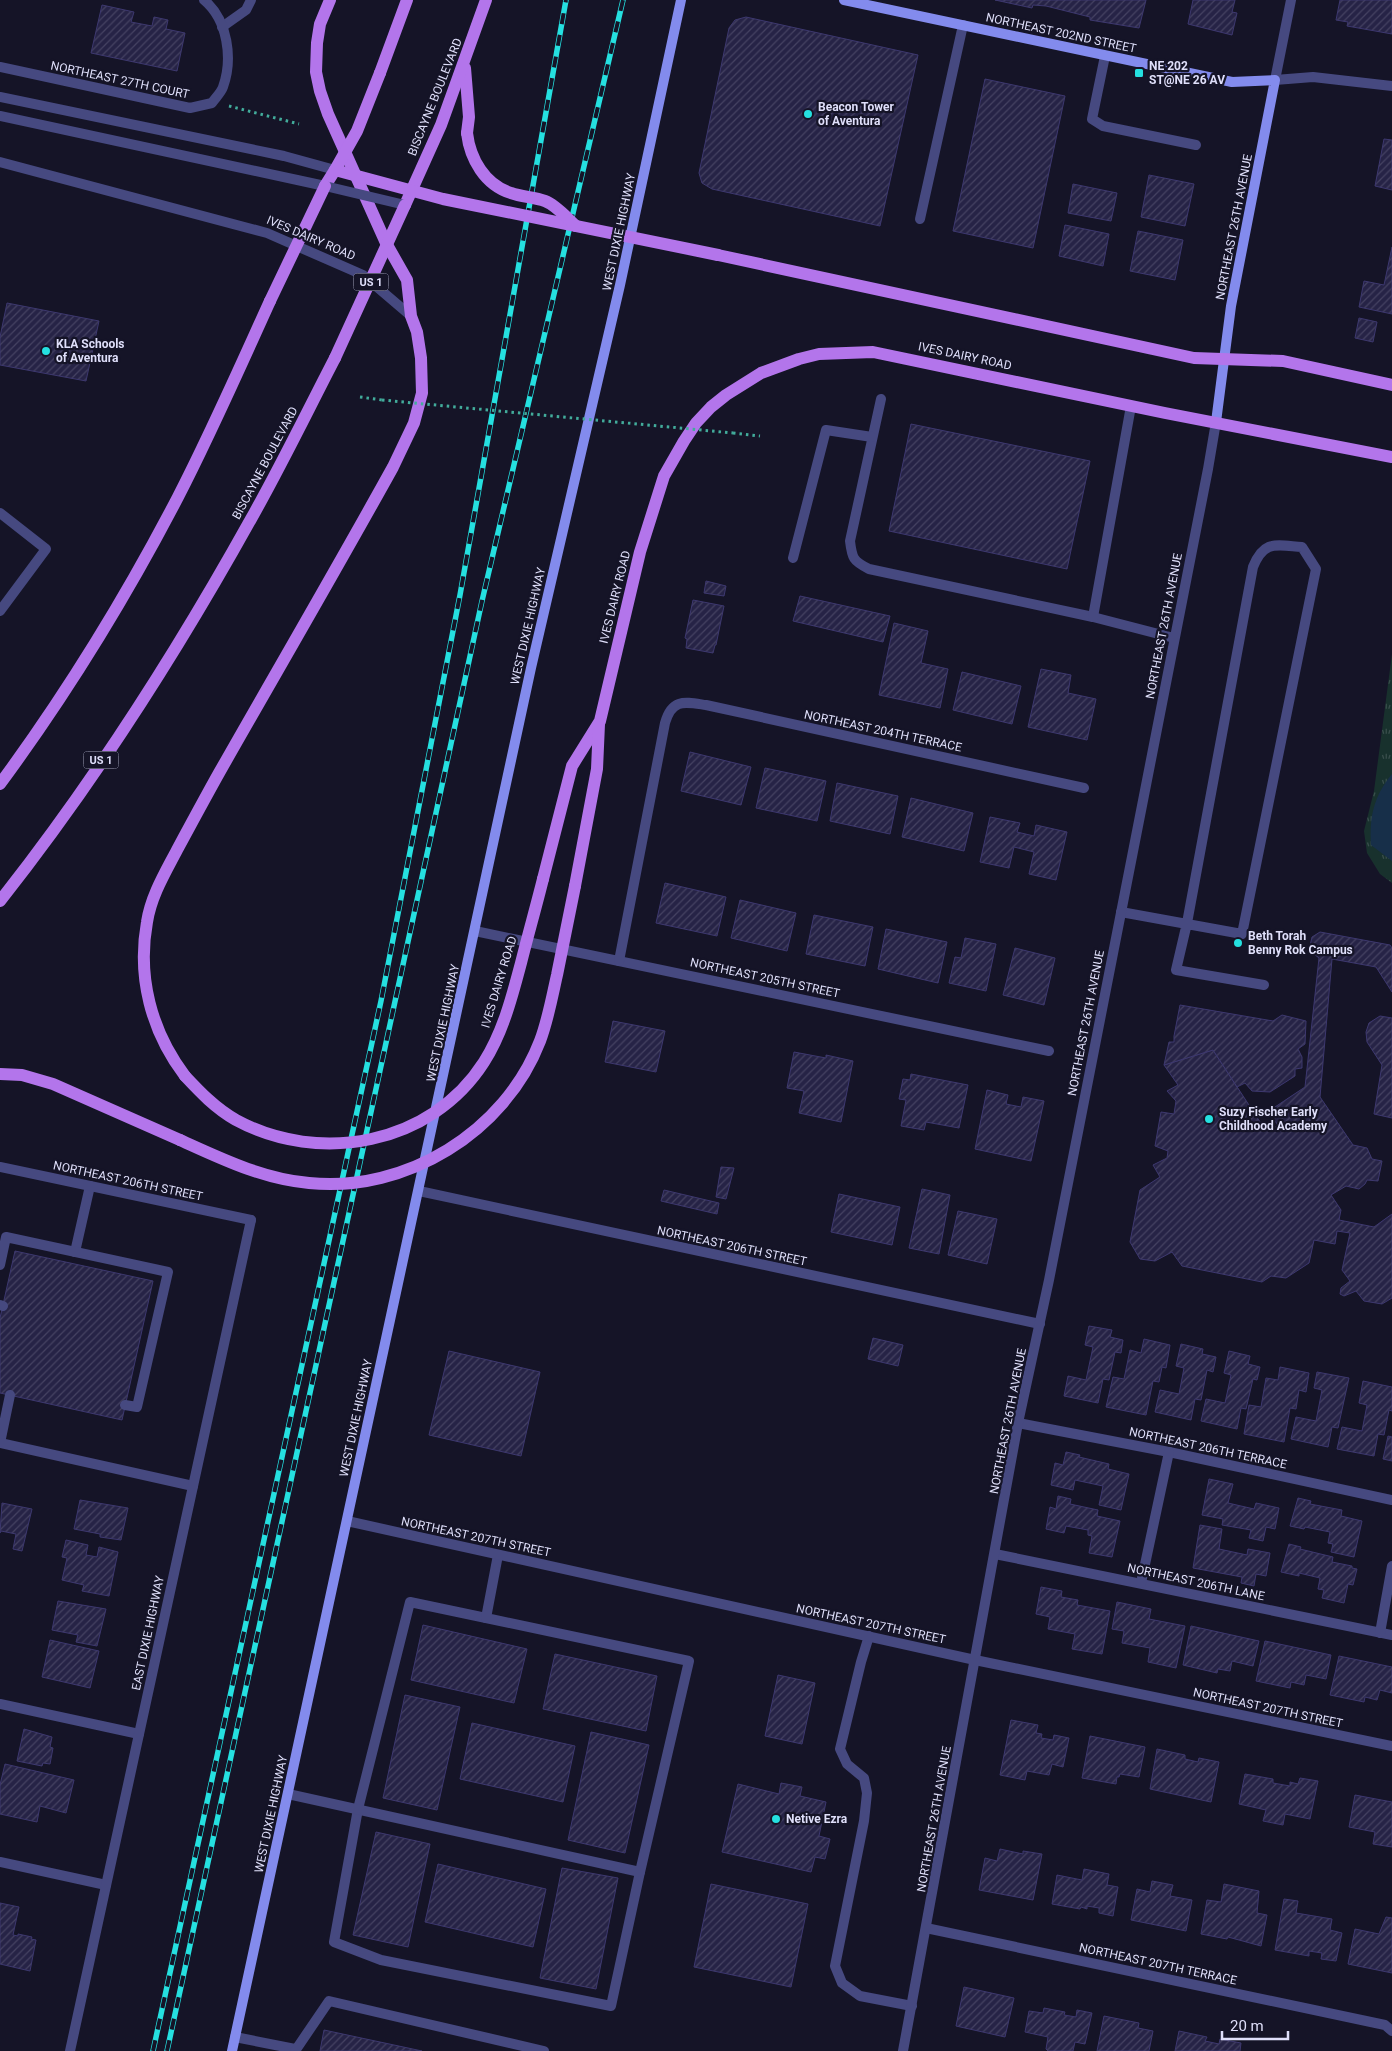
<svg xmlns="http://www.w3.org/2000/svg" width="1392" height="2051" viewBox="0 0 1392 2051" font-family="Roboto,sans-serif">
<defs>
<pattern id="park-tufts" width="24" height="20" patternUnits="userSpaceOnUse" patternTransform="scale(1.25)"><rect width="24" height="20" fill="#18312d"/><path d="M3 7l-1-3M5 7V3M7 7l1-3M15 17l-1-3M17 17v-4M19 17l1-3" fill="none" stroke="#394e4c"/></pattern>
<pattern id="building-hatch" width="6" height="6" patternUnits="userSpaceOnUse" patternTransform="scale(1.25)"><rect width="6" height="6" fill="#262346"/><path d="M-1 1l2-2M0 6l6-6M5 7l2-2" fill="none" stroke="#454262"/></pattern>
</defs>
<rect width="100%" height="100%" fill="#151427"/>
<polygon fill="url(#park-tufts)" points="1392,654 1392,883 1380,874 1367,853 1364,831 1374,791"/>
<path fill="#172f49" d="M1392,774V861L1371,845C1369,816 1374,796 1392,774Z"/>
<g fill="url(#building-hatch)" stroke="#3d386f">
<polygon points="995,0 1146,0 1139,28 1090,20 1090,17 1046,6 1033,5 1032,8"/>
<polygon points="1193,0 1235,0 1232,12 1237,13 1232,35 1188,24"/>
<polygon points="1340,0 1392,0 1392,34 1347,26 1348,22 1336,20"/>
<polygon points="102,5 134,12 131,22 152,26 154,17 168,20 166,29 185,33 177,71 91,53"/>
<polygon points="746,17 918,55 880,226 712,189 702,183 699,173 729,28 735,20"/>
<polygon points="985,79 1065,96 1033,248 953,231"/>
<polygon points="1384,139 1392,140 1392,190 1375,186"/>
<polygon points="1149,175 1194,184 1185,226 1141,217"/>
<polygon points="1073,184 1117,193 1111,221 1068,213"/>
<polygon points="1065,225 1109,234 1103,266 1059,256"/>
<polygon points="1138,231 1183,240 1175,280 1130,271"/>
<polygon points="1392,247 1392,314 1359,307 1364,281 1384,285"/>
<polygon points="7,303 99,321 86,381 0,365 0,337"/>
<polygon points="1359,318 1377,322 1373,342 1355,338"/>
<polygon points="911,424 1090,461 1067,569 889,531"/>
<polygon points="706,581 726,586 724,596 704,593"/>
<polygon points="800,596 890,616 883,642 793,621"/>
<polygon points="693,600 724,606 716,645 715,645 713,653 686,648 687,639 685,638"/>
<polygon points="894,623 928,631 921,663 948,669 940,708 879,695"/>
<polygon points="1041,669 1071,675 1068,693 1096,699 1087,740 1028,727"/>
<polygon points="962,672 1021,686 1012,724 953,710"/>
<polygon points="690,752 751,767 741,805 681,791"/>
<polygon points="765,768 826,781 817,821 756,808"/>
<polygon points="837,783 898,796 890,834 830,821"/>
<polygon points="911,798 973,813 964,851 902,837"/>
<polygon points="990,817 1020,823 1017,832 1034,836 1036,825 1067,832 1056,880 1029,874 1034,852 1014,847 1009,868 980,862"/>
<polygon points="665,883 726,897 717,936 656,923"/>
<polygon points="740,900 796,913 787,951 731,938"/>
<polygon points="814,915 873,927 865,966 806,954"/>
<polygon points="886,929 947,942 938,983 878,969"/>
<polygon points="1320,932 1390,945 1392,948 1392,992 1376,967 1332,959 1320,1097 1353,1145 1367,1148 1372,1159 1382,1161 1378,1181 1367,1180 1365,1184 1359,1189 1346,1186 1331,1195 1341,1210 1339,1220 1374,1227 1392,1214 1392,1298 1382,1304 1364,1301 1356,1291 1344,1296 1340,1294 1341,1288 1350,1281 1342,1270 1350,1233 1337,1231 1335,1244 1314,1240 1309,1263 1286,1278 1271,1276 1262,1282 1182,1266 1172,1252 1155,1261 1140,1259 1130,1242 1140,1190 1160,1177 1153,1165 1167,1158 1168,1151 1155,1146 1161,1112 1174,1114 1176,1101 1167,1091 1178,1085 1164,1065 1213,1050 1262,1125 1277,1127 1278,1126 1269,1111 1305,1087 1319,958 1314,954 1310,946 1312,937"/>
<polygon points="965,938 996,944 986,991 949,983 955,957 961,958"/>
<polygon points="1015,948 1055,958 1044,1005 1003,995"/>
<polygon points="1180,1005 1273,1021 1282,1015 1306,1021 1305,1044 1298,1049 1302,1057 1302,1068 1295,1069 1295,1076 1270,1092 1252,1091 1245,1083 1237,1087 1213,1050 1164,1065 1169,1042 1174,1042 1174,1036"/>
<polygon points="1380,1016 1392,1018 1392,1118 1374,1114 1382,1065 1367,1042 1366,1032 1369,1023"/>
<polygon points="613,1021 665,1031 656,1072 605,1062"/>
<polygon points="794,1052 826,1058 826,1055 853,1061 841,1122 799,1113 804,1091 787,1088"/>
<polygon points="911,1074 968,1085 959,1128 926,1122 924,1130 901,1126 906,1100 899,1099 903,1079 910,1080"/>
<polygon points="987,1090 1008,1095 1006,1104 1021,1107 1023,1097 1044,1101 1031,1161 975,1149"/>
<polygon points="721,1167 734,1168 726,1199 716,1197"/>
<polygon points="922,1189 950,1195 939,1254 909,1248"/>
<polygon points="664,1190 719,1203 717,1214 661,1201"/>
<polygon points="839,1194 900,1207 892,1245 831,1232"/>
<polygon points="958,1211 997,1219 987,1264 948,1255"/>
<polygon points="15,1251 153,1281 122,1420 0,1393 0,1318"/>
<polygon points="1089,1326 1112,1330 1110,1337 1123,1340 1121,1353 1115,1352 1109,1380 1103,1379 1098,1403 1064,1396 1068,1376 1086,1380 1093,1347 1085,1345"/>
<polygon points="873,1338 903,1345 898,1366 868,1359"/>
<polygon points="1144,1339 1170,1345 1166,1368 1162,1367 1159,1382 1153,1381 1146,1415 1106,1407 1113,1377 1124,1379 1130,1350 1141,1353"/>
<polygon points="1181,1344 1203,1349 1202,1354 1216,1357 1213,1372 1207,1370 1201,1400 1195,1399 1191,1420 1155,1412 1160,1390 1179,1394 1184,1368 1176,1366"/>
<polygon points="449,1351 540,1372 521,1456 429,1435"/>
<polygon points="1229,1351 1250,1356 1248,1364 1260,1367 1257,1380 1253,1379 1246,1409 1241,1408 1237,1429 1201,1421 1206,1399 1225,1403 1231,1375 1224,1373"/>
<polygon points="1280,1367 1309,1373 1306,1392 1299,1390 1296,1409 1290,1408 1284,1442 1244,1434 1249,1405 1261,1407 1266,1378 1278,1380"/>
<polygon points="1317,1372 1349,1378 1338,1428 1332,1427 1328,1447 1291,1439 1296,1417 1316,1421 1322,1390 1314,1388"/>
<polygon points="1363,1381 1392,1387 1392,1411 1389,1410 1384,1435 1378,1434 1374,1456 1337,1449 1342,1427 1362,1431 1367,1405 1359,1403"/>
<polygon points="1388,1436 1392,1437 1392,1461 1383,1459"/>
<polygon points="1066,1452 1080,1455 1079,1457 1109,1464 1108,1469 1129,1474 1121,1510 1099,1505 1103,1486 1075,1480 1073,1490 1051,1485 1055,1463 1063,1465"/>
<polygon points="1209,1479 1233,1484 1228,1503 1254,1509 1256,1503 1279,1508 1275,1529 1266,1527 1263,1541 1249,1538 1251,1530 1222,1525 1223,1519 1202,1515"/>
<polygon points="1058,1496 1071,1499 1070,1504 1098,1510 1097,1516 1120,1521 1112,1557 1089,1553 1092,1536 1088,1535 1088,1530 1066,1526 1064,1533 1046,1529 1050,1507 1056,1509"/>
<polygon points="1298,1498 1311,1501 1310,1504 1342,1510 1341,1516 1362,1521 1354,1557 1331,1552 1333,1544 1328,1543 1330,1532 1305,1527 1304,1529 1290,1526"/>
<polygon points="80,1500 128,1508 121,1540 100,1537 100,1534 74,1529"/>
<polygon points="2,1503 32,1509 22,1551 13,1549 16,1534 1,1531 0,1533"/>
<polygon points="1200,1525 1222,1529 1219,1549 1247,1555 1248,1549 1270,1553 1266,1576 1256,1574 1254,1586 1241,1583 1242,1577 1193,1568"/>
<polygon points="66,1540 88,1545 86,1555 97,1557 99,1547 118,1552 109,1596 82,1591 84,1585 62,1580 67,1558 62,1557"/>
<polygon points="1289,1544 1301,1547 1300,1549 1333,1557 1332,1562 1352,1566 1352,1568 1357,1569 1353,1585 1348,1584 1344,1603 1322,1598 1324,1590 1318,1589 1320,1578 1299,1573 1299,1576 1281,1572"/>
<polygon points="1041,1587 1062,1591 1061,1597 1078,1600 1077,1605 1110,1611 1102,1654 1072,1649 1075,1634 1048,1629 1050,1617 1036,1614"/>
<polygon points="58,1601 106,1609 97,1646 76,1642 78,1635 52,1630"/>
<polygon points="1117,1602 1151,1609 1149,1619 1185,1626 1176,1668 1148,1662 1150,1648 1122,1643 1124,1631 1112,1629"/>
<polygon points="423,1625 527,1649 514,1703 411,1680"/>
<polygon points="1191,1626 1259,1641 1253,1666 1232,1661 1230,1671 1218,1669 1217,1673 1183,1665"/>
<polygon points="50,1640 99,1651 90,1688 42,1677"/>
<polygon points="1265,1641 1331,1655 1326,1679 1306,1675 1304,1685 1291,1682 1290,1688 1256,1681"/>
<polygon points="555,1654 657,1676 646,1731 543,1709"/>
<polygon points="1339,1656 1392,1667 1392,1693 1380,1690 1377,1700 1365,1697 1364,1702 1330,1695"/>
<polygon points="778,1675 815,1683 802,1744 765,1736"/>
<polygon points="405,1695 460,1707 437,1810 383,1798"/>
<polygon points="1011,1720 1038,1725 1036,1733 1042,1734 1041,1738 1053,1740 1054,1735 1069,1738 1063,1767 1052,1764 1049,1775 1027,1771 1025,1780 1000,1775"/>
<polygon points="472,1723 575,1746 563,1802 460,1779"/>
<polygon points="24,1729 52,1737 50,1747 53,1748 50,1764 43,1763 42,1766 17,1761"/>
<polygon points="591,1732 649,1745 625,1853 568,1840"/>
<polygon points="1090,1736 1145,1747 1139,1777 1120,1774 1119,1777 1117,1777 1116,1784 1082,1778"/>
<polygon points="1157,1749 1185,1755 1185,1759 1198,1762 1199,1758 1219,1762 1211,1802 1150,1789"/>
<polygon points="5,1764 74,1780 66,1813 40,1806 37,1822 0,1814 0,1785"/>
<polygon points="1245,1774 1273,1779 1273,1783 1290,1786 1290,1782 1298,1784 1300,1778 1318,1781 1310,1819 1285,1814 1283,1825 1263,1821 1266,1810 1239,1804"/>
<polygon points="781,1783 802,1787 800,1796 826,1802 819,1836 830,1839 825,1859 815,1857 811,1872 722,1852 738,1784 779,1794"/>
<polygon points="1355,1795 1392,1802 1392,1847 1373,1844 1375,1832 1349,1827"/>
<polygon points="376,1832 430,1844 408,1947 353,1935"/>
<polygon points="1000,1849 1023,1854 1023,1851 1042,1854 1033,1900 979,1890 985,1858 997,1861"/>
<polygon points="438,1864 546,1889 533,1947 425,1922"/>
<polygon points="562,1868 618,1878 596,1989 540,1978"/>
<polygon points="1084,1869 1109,1874 1107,1885 1118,1887 1113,1916 1099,1913 1099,1908 1087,1906 1087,1909 1081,1907 1080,1909 1052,1904 1057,1875 1082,1880"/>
<polygon points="1152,1881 1173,1885 1170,1896 1192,1900 1186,1931 1131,1920 1137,1889 1150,1892"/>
<polygon points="711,1884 808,1904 791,1987 694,1967"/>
<polygon points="1224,1884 1259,1891 1257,1913 1267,1915 1261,1946 1228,1937 1227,1939 1201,1934 1207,1900 1221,1902"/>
<polygon points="1284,1899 1298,1901 1296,1913 1332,1919 1330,1930 1342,1933 1336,1961 1321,1959 1322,1953 1309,1951 1309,1956 1275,1950"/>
<polygon points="0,1903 19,1907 13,1935 18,1936 18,1934 32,1937 31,1939 36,1940 30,1971 0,1964"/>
<polygon points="1386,1917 1392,1918 1392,1973 1348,1964 1355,1929 1379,1934"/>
<polygon points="964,1987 1014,1998 1005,2037 956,2026"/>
<polygon points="1044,2008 1065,2012 1064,2015 1076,2017 1077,2010 1092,2013 1085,2044 1075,2042 1073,2051 1048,2051 1046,2049 1048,2037 1025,2032 1029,2011 1043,2013"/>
<polygon points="1104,2016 1139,2023 1138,2028 1153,2031 1149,2051 1097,2051"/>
<polygon points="324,2030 422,2051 320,2051"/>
<polygon points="1179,2031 1207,2037 1205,2041 1219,2044 1220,2039 1241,2043 1240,2051 1175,2051"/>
</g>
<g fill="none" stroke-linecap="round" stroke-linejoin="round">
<g stroke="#42ac9b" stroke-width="3" stroke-dasharray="2.5 4" stroke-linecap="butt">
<polyline points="229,106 299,124"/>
<polyline points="360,397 382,400"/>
<polyline points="733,433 760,436"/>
</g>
<g stroke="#464980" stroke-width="10">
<polyline points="222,27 246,10 251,0"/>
<polyline points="1105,56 1092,119 1103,126 1196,145"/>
<polyline points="920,219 963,25"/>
<path d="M881,399L850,541C852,558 853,561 869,569L1093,617L1174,638"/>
<polyline points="0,513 46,549 0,611"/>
<polyline points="793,558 826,430 872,437"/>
<polyline points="1093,617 1131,406"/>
<path d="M1121,912L1242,934L1316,569L1302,547C1275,545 1264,540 1253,567L1187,923L1176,970L1264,985"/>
<polyline points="75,1252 90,1186"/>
<polyline points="0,1265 6,1237 168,1272 137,1407 125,1405"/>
<polyline points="0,1305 3,1306"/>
<polyline points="0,1443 10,1395"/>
<polyline points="486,1618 410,1602 358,1809 334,1942 381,1960 611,2006 640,1872"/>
<polyline points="869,1636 861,1662 840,1749 847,1764 864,1778 867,1793 864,1821 835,1966 842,1983 860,1996 912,2006"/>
<polyline points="288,1794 640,1872 689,1661 486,1618 498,1555"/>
<polyline points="235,2037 295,2049"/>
<polyline points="295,2051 329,2001 544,2051"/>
</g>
<g stroke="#464980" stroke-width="10">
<path d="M0,67L190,108L212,103C215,98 221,93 223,87C233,59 228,20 204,0"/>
<polyline points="1275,80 1313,77 1392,86"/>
<polyline points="475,931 1049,1051"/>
<path d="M619,961L665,723C672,698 685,702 706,705L1084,788"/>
<polyline points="0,1167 251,1220"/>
<polyline points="419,1191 1040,1324"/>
<polyline points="1018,1423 1169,1452 1392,1500"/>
<polyline points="0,1443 193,1486"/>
<polyline points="347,1521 975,1660 1392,1746"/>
<polyline points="995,1554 1392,1635"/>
<polyline points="1141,1583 1169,1452"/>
<polyline points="1380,1633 1392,1566"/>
<polyline points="0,1704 139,1734"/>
<polyline points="0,1862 106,1885"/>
<polyline points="926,1928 1385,2025 1392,2031"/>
</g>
<g stroke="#464980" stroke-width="10">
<polyline points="1275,80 1291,0"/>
<polyline points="0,97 284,156 335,170"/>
<polyline points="0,116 325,186"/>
<polyline points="0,162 267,233 363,275 411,316"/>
<polyline points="70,2051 251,1220"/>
<polyline points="903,2051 1018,1423 1049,1280 1208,469 1216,422"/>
</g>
<g stroke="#838bed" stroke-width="10">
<polyline points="844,0 1232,82 1275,80 1231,306 1216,422"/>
<polyline points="232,2051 531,668 620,285 681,0"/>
</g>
<g stroke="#b375eb" stroke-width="12">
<polyline points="465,68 469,117 467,133"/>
<polyline points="380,73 407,0"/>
<polyline points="325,186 335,170"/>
<polyline points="405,205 441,125 486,0"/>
<polyline points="718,255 1194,358 1283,361 1392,385"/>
<path d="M0,784C67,693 126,597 178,497C211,433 240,367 270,301"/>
<polyline points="543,879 572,766 600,721 640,552 664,476 684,441 696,423 711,407 726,395 761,373 799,359 819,354 873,352 1165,413 1392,457"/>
<polyline points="575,886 597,769 599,724"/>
<path d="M0,901C94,782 177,652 251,519C281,466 307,412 335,358"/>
<polyline points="0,1074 22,1075 53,1084 180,1140"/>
<path d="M185,1076C151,1031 137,977 147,922C151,896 165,873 177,850C191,824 205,798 219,773C277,671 336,570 393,467L414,423L422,393L421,358L417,332L411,316L407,280L386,243L328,114L320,91L316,72L317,43L320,24L330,0"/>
</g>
<defs>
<g id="rail">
<polyline points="153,2051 381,1001 460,595 566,0"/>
<polyline points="167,2051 482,601 623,0"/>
</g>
</defs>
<use href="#rail" stroke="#25e0e0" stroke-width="5.5"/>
<use href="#rail" stroke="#151427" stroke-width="4" stroke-dasharray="11" stroke-linecap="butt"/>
<polyline stroke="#42ac9b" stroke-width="3" stroke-dasharray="2.5 4" stroke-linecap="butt" points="382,400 733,433"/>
<polyline stroke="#464980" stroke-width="10" points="325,186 405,205"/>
<g stroke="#b375eb" stroke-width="12">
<polyline points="380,73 357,131 335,170 443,199 718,255"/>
<path d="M467,133C470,159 485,185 511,193C522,197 534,197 545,201C556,205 567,218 576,226"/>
<polyline points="270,301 325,186"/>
<polyline points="335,358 405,205"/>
<path d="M185,1076C200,1092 215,1108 236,1120C319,1165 431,1145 484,1062C503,1032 512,997 521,963C528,935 536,907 543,879"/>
<path d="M180,1140C222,1159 263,1179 309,1183C406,1193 505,1132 540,1041C548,1020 552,997 557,975C563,945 569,916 575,886"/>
</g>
</g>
<g fill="#25e0e0" stroke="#151427" stroke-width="2">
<rect x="1134" y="68" width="10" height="10" rx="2.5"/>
<circle cx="808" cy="114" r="5"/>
<circle cx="46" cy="351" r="5"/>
<circle cx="1238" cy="943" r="5"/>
<circle cx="1209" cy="1119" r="5"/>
<circle cx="776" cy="1819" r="5"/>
</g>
<g text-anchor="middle" stroke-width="4.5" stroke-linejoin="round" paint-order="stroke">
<g fill="#151427" stroke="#a2a2bb" stroke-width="1">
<rect x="353.5" y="273.5" width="35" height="17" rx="4"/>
<rect x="83.5" y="751.5" width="35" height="17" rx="4"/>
</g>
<g font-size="11" font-weight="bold" fill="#dfdffa">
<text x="371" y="286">US 1</text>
<text x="101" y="764">US 1</text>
</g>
<g font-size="12" fill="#dfdffa" stroke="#151427">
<text transform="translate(1061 33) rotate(12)" y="4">NORTHEAST 202ND STREET</text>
<text transform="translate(120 80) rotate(12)" y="4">NORTHEAST 27TH COURT</text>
<text transform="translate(435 97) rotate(-68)" y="4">BISCAYNE BOULEVARD</text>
<text transform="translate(1234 227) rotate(-79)" y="4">NORTHEAST 26TH AVENUE</text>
<text transform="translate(619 232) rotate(-78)" y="4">WEST DIXIE HIGHWAY</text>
<text transform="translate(311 238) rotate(23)" y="4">IVES DAIRY ROAD</text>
<text transform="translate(965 356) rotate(12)" y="4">IVES DAIRY ROAD</text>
<text transform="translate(265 463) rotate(-62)" y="4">BISCAYNE BOULEVARD</text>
<text transform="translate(615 597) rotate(-76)" y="4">IVES DAIRY ROAD</text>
<text transform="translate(528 626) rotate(-77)" y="4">WEST DIXIE HIGHWAY</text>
<text transform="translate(1164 626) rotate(-79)" y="4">NORTHEAST 26TH AVENUE</text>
<text transform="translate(883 731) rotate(12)" y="4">NORTHEAST 204TH TERRACE</text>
<text transform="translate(765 978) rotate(12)" y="4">NORTHEAST 205TH STREET</text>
<text transform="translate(499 982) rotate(-73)" y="4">IVES DAIRY ROAD</text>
<text transform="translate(443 1023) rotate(-78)" y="4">WEST DIXIE HIGHWAY</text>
<text transform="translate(1086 1023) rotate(-79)" y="4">NORTHEAST 26TH AVENUE</text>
<text transform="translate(128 1181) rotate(12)" y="4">NORTHEAST 206TH STREET</text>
<text transform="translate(732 1246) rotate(12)" y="4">NORTHEAST 206TH STREET</text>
<text transform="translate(356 1418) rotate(-78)" y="4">WEST DIXIE HIGHWAY</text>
<text transform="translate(1008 1421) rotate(-79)" y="4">NORTHEAST 26TH AVENUE</text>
<text transform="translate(1208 1448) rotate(12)" y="4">NORTHEAST 206TH TERRACE</text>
<text transform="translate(476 1537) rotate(12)" y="4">NORTHEAST 207TH STREET</text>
<text transform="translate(1196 1582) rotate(12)" y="4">NORTHEAST 206TH LANE</text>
<text transform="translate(871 1624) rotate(12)" y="4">NORTHEAST 207TH STREET</text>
<text transform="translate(148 1633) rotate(-78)" y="4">EAST DIXIE HIGHWAY</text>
<text transform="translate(1268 1708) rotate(12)" y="4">NORTHEAST 207TH STREET</text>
<text transform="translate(271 1814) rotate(-78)" y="4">WEST DIXIE HIGHWAY</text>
<text transform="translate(934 1819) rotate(-80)" y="4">NORTHEAST 26TH AVENUE</text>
<text transform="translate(1158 1964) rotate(12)" y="4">NORTHEAST 207TH TERRACE</text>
</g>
<g font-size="12" font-weight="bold" fill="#dfdffa" stroke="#151427" text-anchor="start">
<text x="1149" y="70">NE 202<tspan x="1149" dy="14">ST@NE 26 AV</tspan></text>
<text x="818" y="111">Beacon Tower<tspan x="818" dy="14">of Aventura</tspan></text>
<text x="56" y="348">KLA Schools<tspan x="56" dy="14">of Aventura</tspan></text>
<text x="1248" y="940">Beth Torah<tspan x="1248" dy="14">Benny Rok Campus</tspan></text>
<text x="1219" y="1116">Suzy Fischer Early<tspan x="1219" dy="14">Childhood Academy</tspan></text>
<text x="786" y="1823">Netive Ezra</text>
</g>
</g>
<path d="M1222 2031v8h66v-8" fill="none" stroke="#dfdffa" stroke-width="2.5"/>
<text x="1230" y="2031" font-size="15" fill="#dfdffa" stroke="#151427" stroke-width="4" paint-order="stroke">20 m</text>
</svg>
